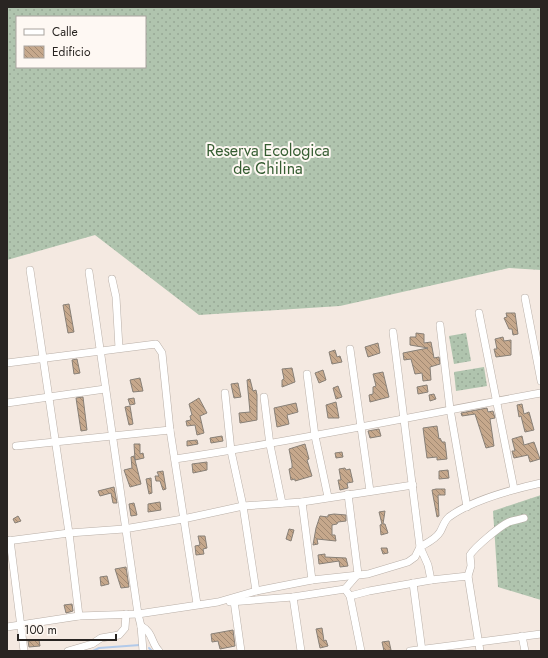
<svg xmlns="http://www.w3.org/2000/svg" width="548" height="658" viewBox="0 0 548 658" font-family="Jost,sans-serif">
<defs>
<pattern id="grass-dots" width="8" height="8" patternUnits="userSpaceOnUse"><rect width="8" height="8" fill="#b0c4ae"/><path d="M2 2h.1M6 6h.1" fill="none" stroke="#97a895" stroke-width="1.8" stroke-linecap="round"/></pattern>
<pattern id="building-back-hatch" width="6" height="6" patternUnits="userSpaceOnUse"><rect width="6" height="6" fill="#c6a88c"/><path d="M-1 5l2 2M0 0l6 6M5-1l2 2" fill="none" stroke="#a18972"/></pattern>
</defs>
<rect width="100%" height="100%" fill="#f4e9e1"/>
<g fill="url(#grass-dots)" fill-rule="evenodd">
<path d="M7,7H541V270L509,268L340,306L199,315L95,235L7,260ZM17,17H145V67H17Z"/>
<polygon points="466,333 471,361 454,364 449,336"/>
<polygon points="484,367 487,386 456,391 454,372"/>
<polygon points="541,495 541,600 498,587 493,511"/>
</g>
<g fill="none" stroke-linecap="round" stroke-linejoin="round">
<g stroke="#b2caea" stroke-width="2">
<polyline points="149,648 152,651"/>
<polyline points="93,651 99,648 140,645"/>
</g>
</g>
<g fill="url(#building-back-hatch)" stroke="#888077">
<polygon points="69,304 74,332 68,333 63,305"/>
<polygon points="506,313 515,313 518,334 513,335 512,329 509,329 504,318 507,317"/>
<polygon points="416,333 424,334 424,343 431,342 434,358 439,357 440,364 430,367 431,380 423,381 422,373 415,374 411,359 404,360 403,353 428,348 410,345 410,337 416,337"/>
<polygon points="503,337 504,341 511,340 511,355 496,357 494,349 497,349 495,339"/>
<polygon points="378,343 380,353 368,357 365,347"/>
<polygon points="335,350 337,357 340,356 342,362 332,364 329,352"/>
<polygon points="77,359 80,373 74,374 72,360"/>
<polygon points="292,368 295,382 282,387 282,380 284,379 282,369"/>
<polygon points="323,370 326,380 319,383 315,373"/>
<polygon points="383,372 389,397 370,402 369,395 373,394 373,387 376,386 373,374"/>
<polygon points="140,378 143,391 133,392 130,380"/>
<polygon points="250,379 253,391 256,390 257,395 257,420 240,423 239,413 250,412 247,380"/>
<polygon points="238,383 241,397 234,398 231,384"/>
<polygon points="427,385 428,392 418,394 417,387"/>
<polygon points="338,386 342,397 336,399 333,388"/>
<polygon points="434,394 436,399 430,401 429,395"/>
<polygon points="83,397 87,430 81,431 76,398"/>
<polygon points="134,398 135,404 130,405 128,399"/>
<polygon points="199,398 207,413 200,416 204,433 197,435 195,425 187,426 186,421 191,420 190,416 192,415 189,404"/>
<polygon points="336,402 339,418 328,418 326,405"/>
<polygon points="296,403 298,412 287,415 289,424 277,427 274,408"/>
<polygon points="522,404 524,414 529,412 534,430 525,432 521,416 519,417 517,405"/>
<polygon points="130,406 133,424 129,425 125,407"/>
<polygon points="487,408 488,412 493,411 495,418 490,419 494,446 486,448 475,414 462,416 461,413"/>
<polygon points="437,426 439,439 440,438 442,442 445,442 447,459 437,460 437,457 427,458 423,428"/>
<polygon points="379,429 381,436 370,438 368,431"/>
<polygon points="222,436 223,441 211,443 210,438"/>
<polygon points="522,436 524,445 534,442 540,459 530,462 528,455 514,458 512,451 515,451 512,439"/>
<polygon points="197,440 198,444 187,446 187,441"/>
<polygon points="134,444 140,444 140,454 143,453 144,458 135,460"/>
<polygon points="305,444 309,459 307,460 312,476 295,481 295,479 291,480 289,469 292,468 292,464 289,449"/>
<polygon points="342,452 343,457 336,458 335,453"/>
<polygon points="134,456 141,484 130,487 124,470 132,468 131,457"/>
<polygon points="207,462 207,470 193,473 192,464"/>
<polygon points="345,468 346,470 350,469 353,482 347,483 348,488 340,490 338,480 341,480 339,469"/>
<polygon points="448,470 449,478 439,479 439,471"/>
<polygon points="163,471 166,489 163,490 160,481 156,481 155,476 159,476 157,472"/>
<polygon points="151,478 152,493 149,494 146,479"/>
<polygon points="114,487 117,503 113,503 111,493 100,496 98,491"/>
<polygon points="436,489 445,489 445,495 438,495 439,516 437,517 432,490"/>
<polygon points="160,502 161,510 148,512 148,504"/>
<polygon points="134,503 137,515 131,516 129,504"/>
<polygon points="385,511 383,524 385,524 388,533 381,535 380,525 382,524 379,512"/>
<polygon points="334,514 346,515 346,521 338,522 337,524 332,525 332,535 335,535 336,541 317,539 318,544 313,545 316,528 320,516 328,517 328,515"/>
<polygon points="18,516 21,521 15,523 13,519"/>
<polygon points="289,529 294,530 291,541 286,539"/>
<polygon points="198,536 205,536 207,548 203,549 204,554 196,555 195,546 200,545"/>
<polygon points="381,548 387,548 388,553 383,554"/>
<polygon points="325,554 325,557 346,558 348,566 340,567 339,561 319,564 318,555"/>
<polygon points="126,567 129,587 121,588 115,569"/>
<polygon points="107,576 109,584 101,586 100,577"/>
<polygon points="72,604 73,611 66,613 64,605"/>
<polygon points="322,628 324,641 326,640 328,646 320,648 316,629"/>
<polygon points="233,630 235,646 220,649 218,641 212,642 211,634"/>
<polygon points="39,640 40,646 29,647 28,641"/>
<polygon points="389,641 391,650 384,651 382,642"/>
</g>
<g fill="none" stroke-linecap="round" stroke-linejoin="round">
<defs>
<g id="minor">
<polyline points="30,270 69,533 79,616"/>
<polyline points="89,272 138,614 141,626 143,651"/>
<polyline points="112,279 116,297 119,348"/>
<polyline points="525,298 541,381"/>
<polyline points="479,313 514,489"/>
<polyline points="440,325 450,409 467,507"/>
<polyline points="350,349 370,491"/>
<polyline points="7,363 156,344 162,353 170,430 197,604"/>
<polyline points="307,374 315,436 328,497"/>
<polyline points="225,393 231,451 243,506 256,591"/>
<polyline points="264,397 270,445 282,503"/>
<polyline points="7,403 105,389"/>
<polyline points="16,446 170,430"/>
<path d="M175,459C297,441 419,415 541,393"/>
<path d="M348,494L358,574L345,589L350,596L369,591L431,580L428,565L420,547C427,543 436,539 440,532C443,527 444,521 449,517C472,500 514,489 541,483"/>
<polyline points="302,502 312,580"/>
<polyline points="10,540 24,651"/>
<polyline points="7,541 69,533 124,529 183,519 243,506 302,502 413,485"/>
<path d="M468,576L471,566L470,555C475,547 500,526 509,522C513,520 519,520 524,518"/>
<polyline points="431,580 468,576 480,651"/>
<polyline points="413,583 422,651"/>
<polyline points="350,596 361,651"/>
<polyline points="293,597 301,651"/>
<polyline points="234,601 241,651"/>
<polyline points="230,602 293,597 345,589"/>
<path d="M141,626C153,632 151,643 159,651"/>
<polyline points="7,627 79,616 138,614 218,602 256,591 312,580 368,574 408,562 415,557 420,547 393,332"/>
<polyline points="522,636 525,651"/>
<polyline points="68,651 92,644 101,638 119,635 125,628 126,614"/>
<polyline points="410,651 541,634"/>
</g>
</defs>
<use href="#minor" stroke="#b9afa7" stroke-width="8"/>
<use href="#minor" stroke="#fff" stroke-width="7"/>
</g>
<g text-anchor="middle" stroke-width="4" stroke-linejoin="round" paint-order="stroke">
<g font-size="16" fill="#365d32" stroke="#fef8f3">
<text x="268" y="156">Reserva Ecologica<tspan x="268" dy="18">de Chilina</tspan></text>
</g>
</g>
<rect width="548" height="658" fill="none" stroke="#292522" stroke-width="16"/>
<rect x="16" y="16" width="130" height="52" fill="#fef8f3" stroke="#a9a49f"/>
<rect x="24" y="29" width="20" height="6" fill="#ffffff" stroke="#a9a49f"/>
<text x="52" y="36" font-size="12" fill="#292522">Calle</text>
<rect x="24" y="46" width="20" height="12" fill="url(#building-back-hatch)" stroke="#a9a49f"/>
<text x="52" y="56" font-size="12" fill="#292522">Edificio</text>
<path d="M18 634v6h98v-6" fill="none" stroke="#292522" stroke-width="2"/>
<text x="24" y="634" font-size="12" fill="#292522" stroke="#fef8f3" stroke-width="3" paint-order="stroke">100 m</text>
</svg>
